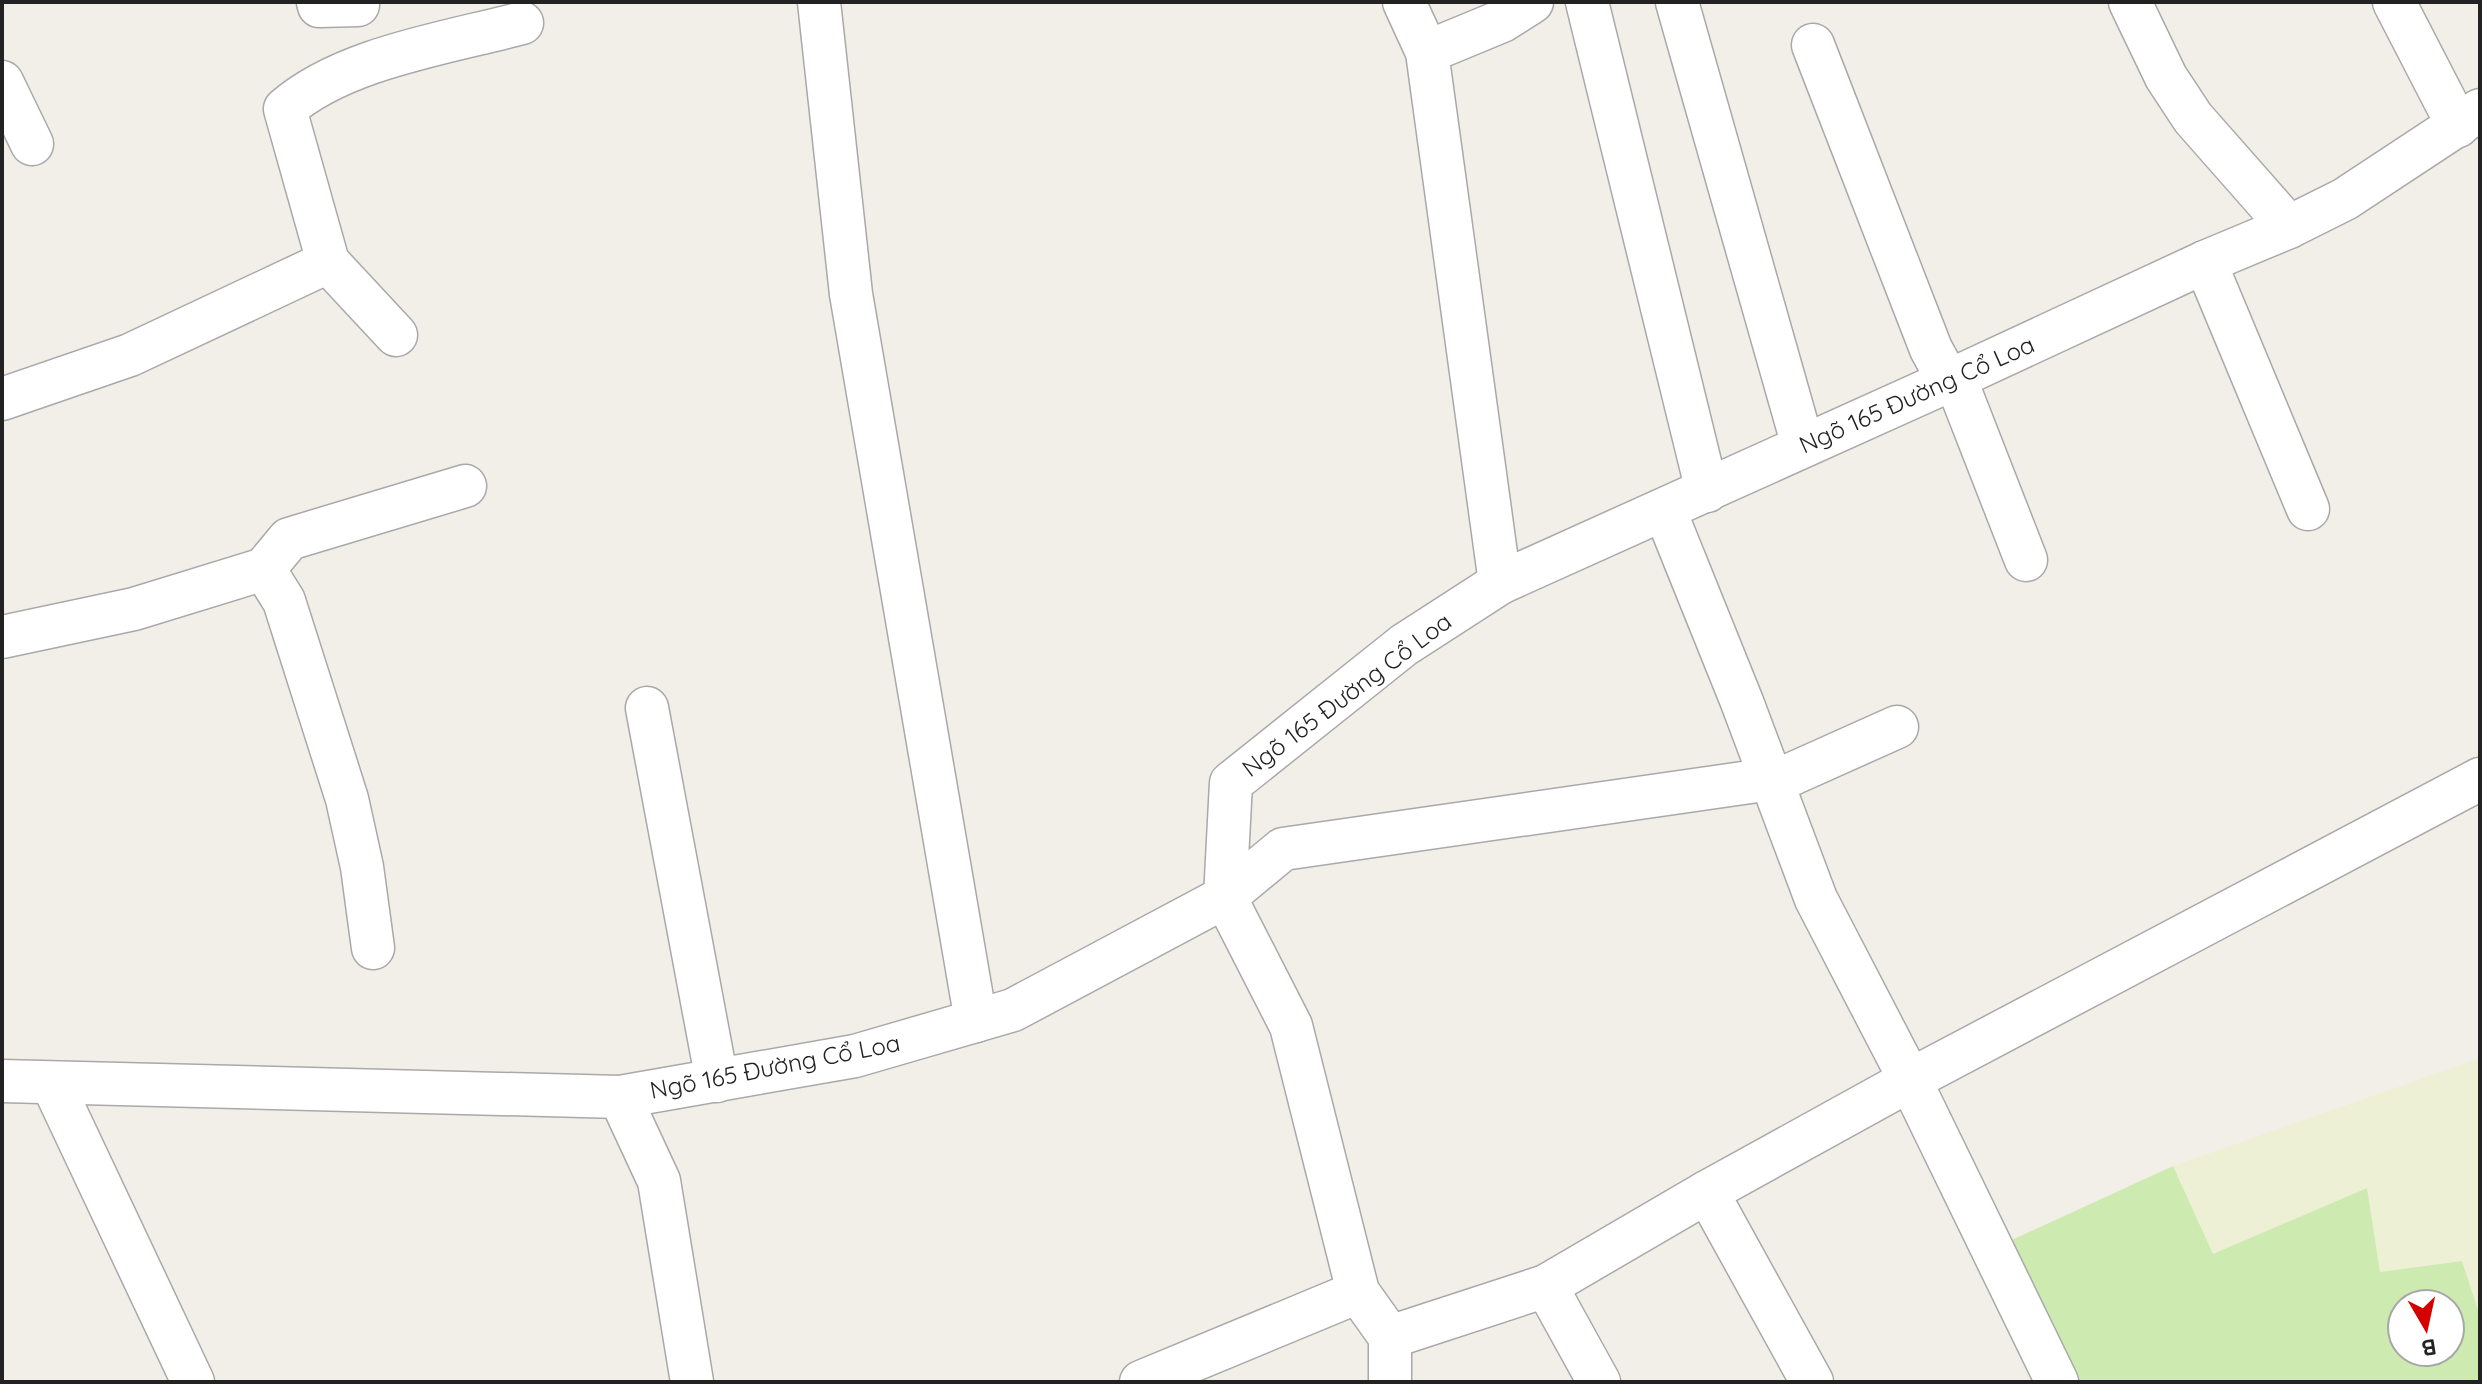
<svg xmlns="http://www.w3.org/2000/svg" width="2482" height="1384" viewBox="0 0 2482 1384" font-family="Quicksand,sans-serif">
<rect width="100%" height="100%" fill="#f2efe9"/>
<polygon fill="#eef0d5" points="2480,1058 2480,1316 2462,1261 2380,1272 2213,1255 2173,1166"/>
<path fill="#cdebb0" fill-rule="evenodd" d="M2173,1166L2213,1254L2367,1188L2380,1272L2462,1261L2480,1316V1382H2057L1992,1249ZM2402,1304H2450V1352H2402Z"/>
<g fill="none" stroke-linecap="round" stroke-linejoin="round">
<defs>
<g id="minor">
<polyline points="318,2 319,6 358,5"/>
<polyline points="819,2 851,294 976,1021"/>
<polyline points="1404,2 1427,52 1500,583"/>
<polyline points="1587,2 1707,491"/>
<polyline points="1677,2 1803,446"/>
<polyline points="2130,2 2166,77 2193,118 2289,227"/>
<polyline points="2394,2 2458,126"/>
<polyline points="1813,45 1931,349 1948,380"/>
<polyline points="1427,52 1502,21 1532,2"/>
<polyline points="2,82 32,144"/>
<polyline points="2205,262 2308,509"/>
<path d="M396,335L328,262L285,109C343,58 447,43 522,23"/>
<polyline points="1955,378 2026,560"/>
<polyline points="2,399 130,355 328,262"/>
<polyline points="1665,511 1742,702 1816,899 1910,1080 2057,1382"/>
<polyline points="264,569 289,539 465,486"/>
<polyline points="2,637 134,609 264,569 284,601 347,799 362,867 373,948"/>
<polyline points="647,708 717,1081"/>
<polyline points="2,1081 620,1097 855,1056 1013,1010 1225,897 1231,783 1404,645 1500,583 1955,378 2205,262 2289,227 2345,199 2480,110"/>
<polyline points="52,1083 193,1382"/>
<polyline points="620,1097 659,1181 692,1382"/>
<polyline points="1707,1192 1812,1382"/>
<polyline points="1546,1286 1599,1382"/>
<polyline points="1390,1337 1546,1286 1707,1192 1910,1080 2480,779"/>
<polyline points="1141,1382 1358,1292"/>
<polyline points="1390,1382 1390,1337 1358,1292 1291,1026 1225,897 1283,849 1771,779 1792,774 1897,727"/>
</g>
</defs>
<use href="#minor" stroke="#a9a9a9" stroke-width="45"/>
<use href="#minor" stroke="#fff" stroke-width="42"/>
</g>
<g text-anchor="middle" stroke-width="7" stroke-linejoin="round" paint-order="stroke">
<g font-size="24" fill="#222" stroke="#fff">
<text transform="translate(1917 395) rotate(-24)" y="8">Ngõ 165 Đường Cổ Loa</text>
<text transform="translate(1347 695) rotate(-37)" y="8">Ngõ 165 Đường Cổ Loa</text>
<text transform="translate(775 1067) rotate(-11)" y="8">Ngõ 165 Đường Cổ Loa</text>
</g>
</g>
<rect width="2482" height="1384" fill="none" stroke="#222222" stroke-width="8"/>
<g transform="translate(2426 1328) rotate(171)"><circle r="38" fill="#ffffff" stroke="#a7a7a7" stroke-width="2"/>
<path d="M0-6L14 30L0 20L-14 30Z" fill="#d40000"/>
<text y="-12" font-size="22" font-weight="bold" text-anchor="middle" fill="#222222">B</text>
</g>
</svg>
